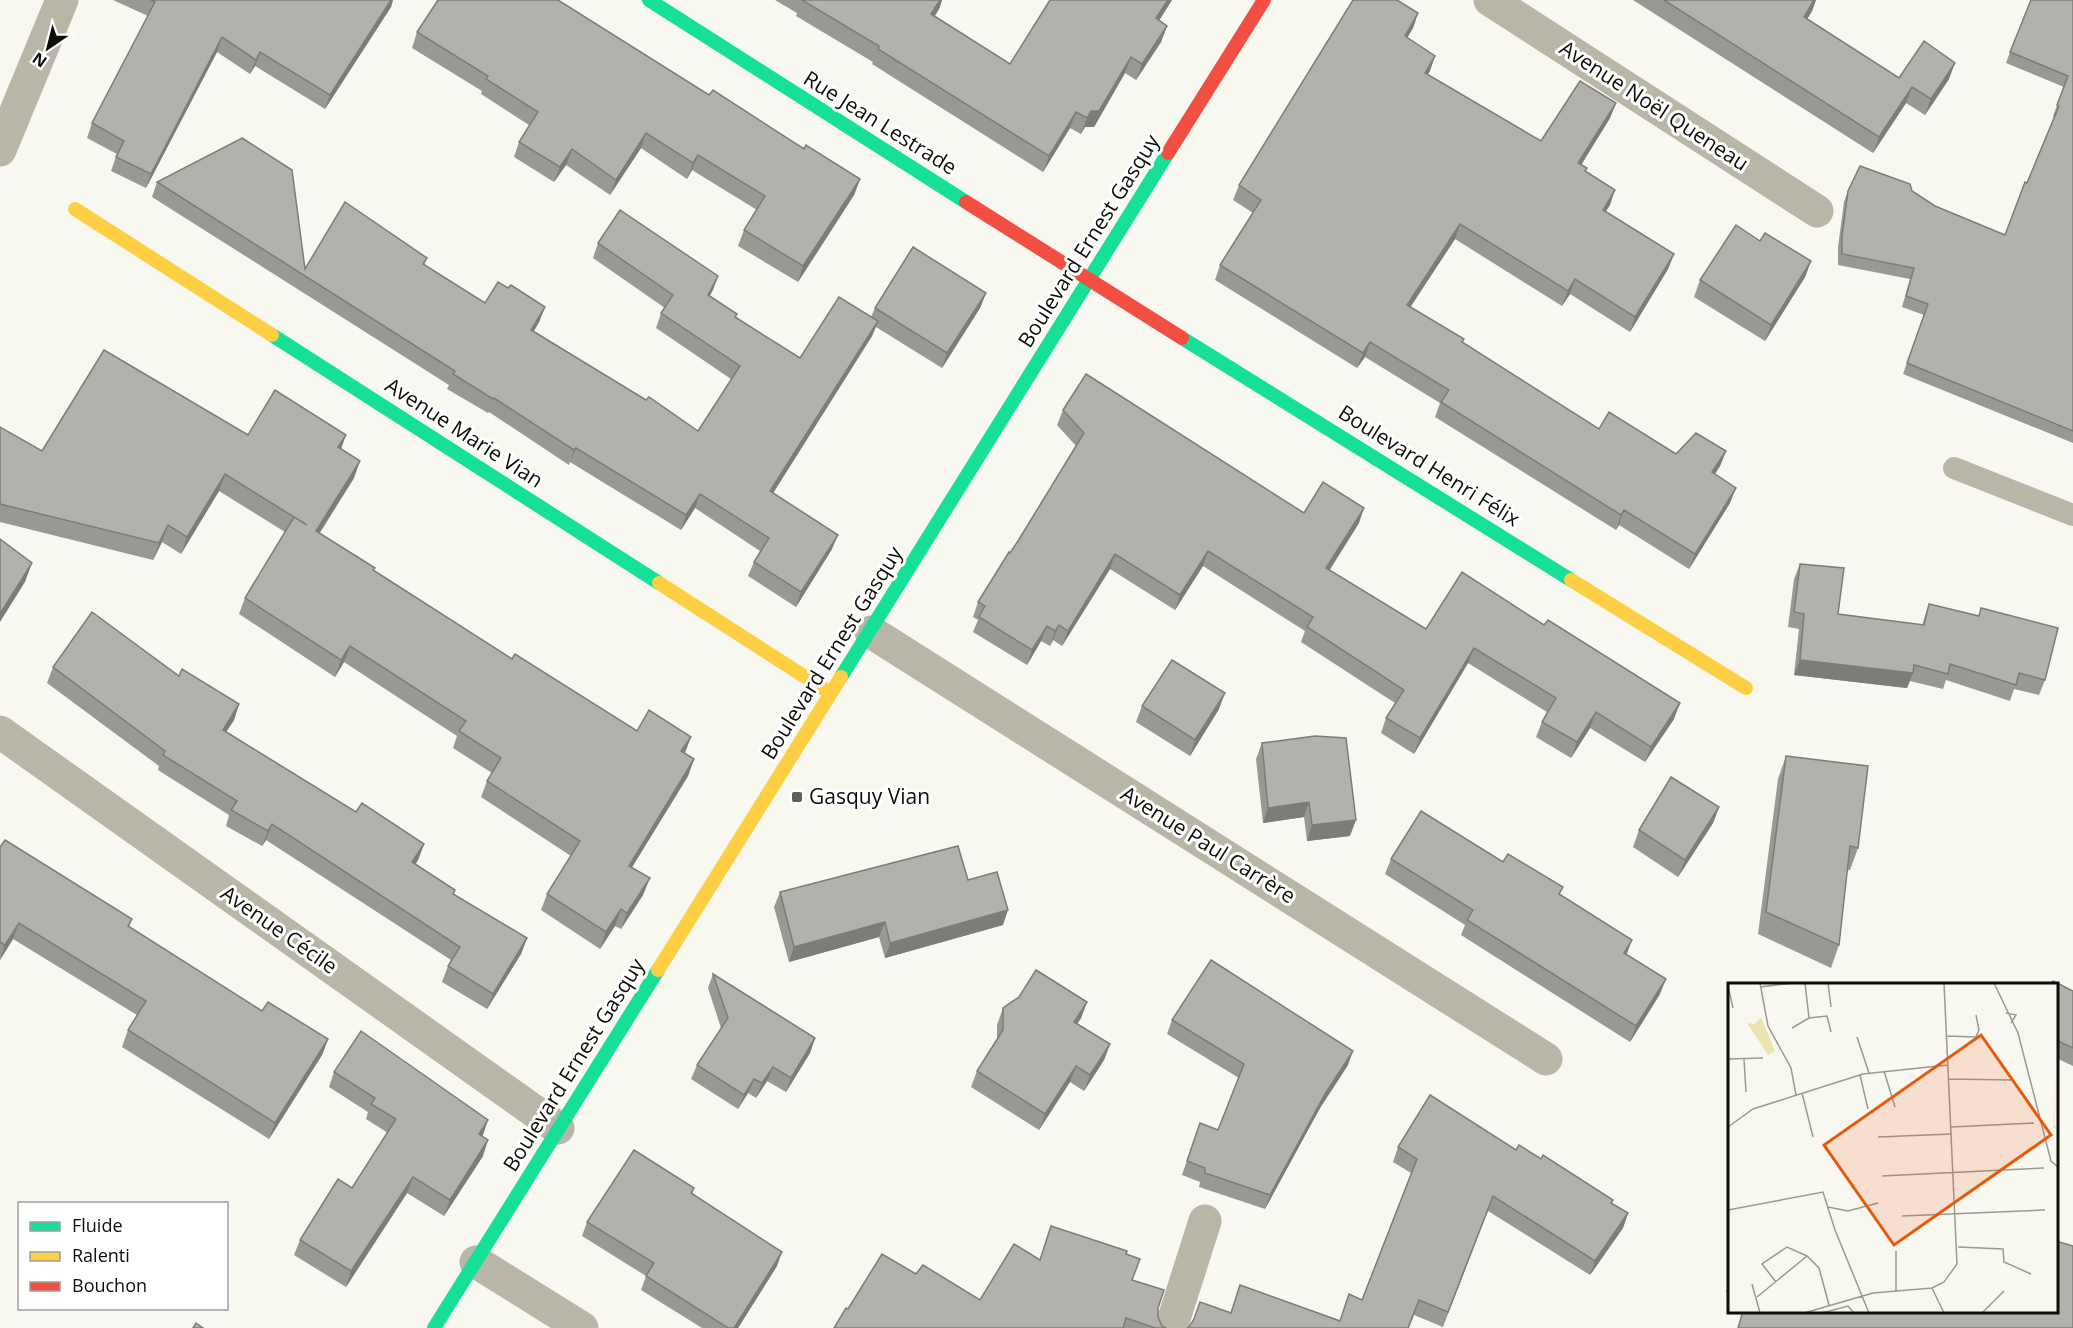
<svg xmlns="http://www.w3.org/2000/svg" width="2073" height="1328" viewBox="0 0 2073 1328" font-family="'Open Sans',sans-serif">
<rect width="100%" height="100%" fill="#f8f7f0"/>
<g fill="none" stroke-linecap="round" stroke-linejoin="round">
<polyline stroke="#b8b6a7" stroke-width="22" points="1954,468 2073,515"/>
<g stroke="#b8b6a7" stroke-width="33">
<polyline points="1490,0 1817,211"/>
<polyline points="0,150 62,0"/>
<polyline points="871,632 1546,1059"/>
<polyline points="0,732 558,1128"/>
<polyline points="476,1262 582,1328"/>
<polyline points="1171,1328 1205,1221"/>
</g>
<g stroke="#16e098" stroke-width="14">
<polyline points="649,0 966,202"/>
<polyline points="272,335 659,583"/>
<polyline points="1182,338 1571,580"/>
<polyline points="841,677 1168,153"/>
<polyline points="434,1328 658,970"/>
</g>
<g stroke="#ffcf43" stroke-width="14">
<polyline points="75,209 272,335"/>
<polyline points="1571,580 1746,688"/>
<polyline points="659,583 830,693"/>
<polyline points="658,970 841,677"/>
</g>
<g stroke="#f24e42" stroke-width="14">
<polyline points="1168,153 1264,0"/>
<polyline points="966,202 1182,338"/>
</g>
</g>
<g fill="#999893">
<polygon points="113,0 393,0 391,7 325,109 255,66 250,74 217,52 146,188 111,171 117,154 87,138 92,123 148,16"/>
<polygon points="775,0 942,0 939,9 935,16 1010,64 1050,0 1172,0 1159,21 1167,26 1161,42 1136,80 1125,73 1094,127 1085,127 1081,134 1070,128 1043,172 872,64 873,62 796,16 797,13"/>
<polygon points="1633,0 1816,0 1812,11 1807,19 1899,78 1949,79 1925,115 1906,103 1873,153"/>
<polygon points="2073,0 2073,443 1903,374 1924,315 1902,307 1910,279 1838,265 1838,247 1844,202 1848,191 1912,191 1935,206 2005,235 2054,117 2053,116 2064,87 2006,63 2010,52"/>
<polygon points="1418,13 1413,28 1407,38 1430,71 1427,74 1541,141 1616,103 1610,118 1581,165 1610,205 1605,212 1674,254 1668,269 1630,332 1570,294 1562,306 1455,239 1410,307 1462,343 1599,429 1676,454 1726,451 1720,466 1715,474 1730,503 1689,569 1619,525 1616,530 1435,417 1440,403 1365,357 1357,368 1215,280 1220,265 1253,213 1233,200 1239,185"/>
<polygon points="417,32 709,95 860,179 854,195 798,282 738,246 744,230 757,210 692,170 687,179 641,148 610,195 566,165 554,182 514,157 519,142 529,125 481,94 482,91 412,48"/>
<polygon points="157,182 305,269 427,258 424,265 485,303 545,307 539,322 534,331 646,400 698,431 731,379 656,328 661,313 665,308 593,258 598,243 718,276 710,296 736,317 800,358 871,317 875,308 986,293 980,308 942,368 876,327 872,336 773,493 832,549 796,607 748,576 754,562 760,551 695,508 681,530 570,462 569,465 489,412 488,413 447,389 449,385 152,197"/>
<polygon points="1811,261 1805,277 1765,341 1694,297 1700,280"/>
<polygon points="1063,410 1304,513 1359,523 1329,570 1426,629 1674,719 1645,762 1590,728 1571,758 1536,737 1542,722 1547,712 1468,663 1414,754 1381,733 1386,718 1395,703 1301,642 1305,631 1203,566 1175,610 1110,569 1062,646 1053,640 1050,646 1041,641 1027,665 973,632 978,620 973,617 978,602 1018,541 1076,446 1057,425"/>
<polygon points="0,427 42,451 248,435 341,449 354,478 320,533 373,571 512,659 637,731 685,753 694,759 688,776 632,867 643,895 621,929 615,926 600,949 541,910 547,894 571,856 481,797 487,781 492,773 453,748 457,736 344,662 335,677 239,614 245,598 285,532 219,491 181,554 162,542 153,560 0,522"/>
<polygon points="1800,564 1838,614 1922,625 1929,604 2045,680 2039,695 2014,689 2010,701 1946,680 1943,689 1910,681 1907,688 1794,675 1799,629 1788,627 1794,579"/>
<polygon points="53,667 179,676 239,704 234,720 226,732 356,812 424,844 418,860 416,864 454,894 527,938 521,954 487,1009 442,982 448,966 451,960 266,840 262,846 226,826 229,815 158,770 159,766 47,683"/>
<polygon points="1142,706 1219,709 1190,756 1136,722"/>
<polygon points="1262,743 1350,836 1307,841 1304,817 1263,823 1256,759"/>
<polygon points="1786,756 1858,848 1850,870 1847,870 1839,945 1831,968 1758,934 1778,779"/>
<polygon points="1719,807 1713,823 1678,877 1633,847 1639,830"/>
<polygon points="0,847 132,919 129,927 262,1011 328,1039 322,1055 269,1139 122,1047 128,1030 137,1015 13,939 0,960"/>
<polygon points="1391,859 1503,862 1560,895 1660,994 1630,1042 1461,935 1465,925 1385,874"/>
<polygon points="968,880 1003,925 885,958 879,937 789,962 774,907 780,892"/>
<polygon points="713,974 815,1038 810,1053 786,1092 767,1081 756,1098 748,1093 738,1109 691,1079 697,1065 721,1028 708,988"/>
<polygon points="2056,984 2073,991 2073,1066 2056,1058"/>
<polygon points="1087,1002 1081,1018 1077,1024 1110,1044 1104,1060 1084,1091 1070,1082 1039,1130 971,1087 977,1071 997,1040 997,1025 1003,1008"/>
<polygon points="1172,1020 1348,1065 1320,1108 1265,1209 1199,1187 1200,1182 1182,1175 1195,1137 1218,1130 1239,1078 1167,1034"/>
<polygon points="334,1072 482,1136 483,1156 444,1216 407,1193 346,1287 294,1255 300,1240 352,1188 388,1133 366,1119 368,1112 329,1087"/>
<polygon points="1398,1147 1516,1150 1541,1159 1628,1213 1623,1228 1590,1275 1488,1211 1443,1327 1414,1315 1409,1328 1187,1328 1189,1327 1193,1321 1200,1302 1231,1313 1240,1285 1339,1320 1362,1300 1411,1173 1393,1162"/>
<polygon points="694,1188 692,1194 777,1266 738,1328 702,1328 641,1290 646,1276 582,1236 587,1222"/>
<polygon points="1126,1254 1132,1280 1158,1308 1158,1317 1162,1326 1166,1328 834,1328 848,1309 916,1274 980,1300 1039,1260"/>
<polygon points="1730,1280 1730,1293 1726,1292"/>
</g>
<g fill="#7d7c78">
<polygon points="391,0 393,0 391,7 325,109 330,95"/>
<polygon points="940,0 942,0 939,9 926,29 931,14"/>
<polygon points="1168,0 1172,0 1150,34 1156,18"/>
<polygon points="1814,0 1816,0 1812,11 1798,34 1804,17"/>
<polygon points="1418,13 1413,28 1399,51 1405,36"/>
<polygon points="1167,26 1161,42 1136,80 1142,64"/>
<polygon points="222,37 217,52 146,188 151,174"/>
<polygon points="260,52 255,66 250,74 256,60"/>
<polygon points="1435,56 1430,71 1419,88 1425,73"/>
<polygon points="1131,57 1125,73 1094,127 1085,127 1081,134 1087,118 1091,111"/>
<polygon points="1955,63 1949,79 1925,115 1931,99"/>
<polygon points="1912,87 1906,103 1873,153 1879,137"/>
<polygon points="1616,103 1610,118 1573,178 1578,163"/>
<polygon points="1076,112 1070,128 1043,172 1049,156"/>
<polygon points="646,133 641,148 610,195 616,180"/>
<polygon points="572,149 566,165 554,182 560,167"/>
<polygon points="698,155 692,170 687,179 693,163"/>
<polygon points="860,179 854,195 798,282 803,266"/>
<polygon points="1615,190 1610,205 1597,225 1603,210"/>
<polygon points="1460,224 1455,239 1402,320 1407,305"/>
<polygon points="1674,254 1668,269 1630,332 1635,317"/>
<polygon points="1811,261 1805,277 1765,341 1771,325"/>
<polygon points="718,276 713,290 702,309 708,295"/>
<polygon points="1575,279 1570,294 1562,306 1568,291"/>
<polygon points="986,293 980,308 942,368 947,353"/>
<polygon points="545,307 539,322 526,344 531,330"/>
<polygon points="878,321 872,336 765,506 770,491"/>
<polygon points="1370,342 1365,357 1357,368 1363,353"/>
<polygon points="346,435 340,452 338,447"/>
<polygon points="576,448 570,462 569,465 574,450"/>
<polygon points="1726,451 1720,466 1706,487 1712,472"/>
<polygon points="360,461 354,478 310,547 316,531"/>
<polygon points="225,474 219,491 181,554 187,537"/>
<polygon points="1736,488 1730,503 1689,569 1695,554"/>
<polygon points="700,494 695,508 681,530 686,515"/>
<polygon points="1364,508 1359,523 1321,584 1326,568"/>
<polygon points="1624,510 1619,525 1616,530 1621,515"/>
<polygon points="168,525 162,542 153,560 159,543"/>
<polygon points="838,535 832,549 796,607 801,592"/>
<polygon points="1208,551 1203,566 1175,610 1180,595"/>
<polygon points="1115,554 1110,569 1062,646 1068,631"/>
<polygon points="32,563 25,582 0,622 0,614"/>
<polygon points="1059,625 1053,640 1050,646 1055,631"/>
<polygon points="1047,626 1041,641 1027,665 1032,650"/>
<polygon points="350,646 344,662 335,677 341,660"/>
<polygon points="1474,648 1468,663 1414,754 1420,738"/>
<polygon points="1800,660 1913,673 1907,688 1794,675"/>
<polygon points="1225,693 1219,709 1190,756 1195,740"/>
<polygon points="1680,703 1674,719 1645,762 1651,747"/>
<polygon points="239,704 234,720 217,746 223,730"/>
<polygon points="1596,712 1590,728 1571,758 1577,742"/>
<polygon points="691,737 685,753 681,751"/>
<polygon points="694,759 688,776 623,882 629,866"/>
<polygon points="1309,802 1304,817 1263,823 1268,808"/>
<polygon points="1719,807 1713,823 1678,877 1685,860"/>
<polygon points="1356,820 1350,836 1307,841 1312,825"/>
<polygon points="272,824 266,840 262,846 268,831"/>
<polygon points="424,844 418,860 406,877 412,862"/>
<polygon points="650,878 643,895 621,929 627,913"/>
<polygon points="621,909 615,926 600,949 606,932"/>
<polygon points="1008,910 1003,925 885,958 890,943"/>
<polygon points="885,922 879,937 789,962 794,947"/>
<polygon points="19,923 13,939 0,960 5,945"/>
<polygon points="527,938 521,954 487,1009 493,994"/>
<polygon points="1632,940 1626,956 1624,953"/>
<polygon points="1666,979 1660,994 1630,1042 1636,1026"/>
<polygon points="1087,1002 1081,1018 1068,1038 1074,1022"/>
<polygon points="815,1038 810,1053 786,1092 791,1078"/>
<polygon points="328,1039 322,1055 269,1139 275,1123"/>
<polygon points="1110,1044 1104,1060 1084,1091 1090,1075"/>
<polygon points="1353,1051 1348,1065 1320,1108 1265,1209 1270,1195 1325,1094"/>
<polygon points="1076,1066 1070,1082 1039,1130 1045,1114"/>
<polygon points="773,1067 767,1081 756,1098 762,1083"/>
<polygon points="754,1079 748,1093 738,1109 744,1095"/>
<polygon points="488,1120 483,1135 473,1149 479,1134"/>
<polygon points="488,1140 483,1156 444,1216 450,1200"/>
<polygon points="413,1177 407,1193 346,1287 351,1271"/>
<polygon points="1628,1213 1623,1228 1590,1275 1595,1261"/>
<polygon points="782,1252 777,1266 738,1328 734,1328"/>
</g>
<g fill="#b2b1ab" stroke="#7d7c78" stroke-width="1.5">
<polygon points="150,0 391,0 330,95 260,52 256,60 222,37 151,174 116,157 124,141 92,123 155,2"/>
<polygon points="438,0 558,0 709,95 713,90 804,149 806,145 860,179 803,266 744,230 765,196 698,155 693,163 646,133 616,180 572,149 560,167 519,142 538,112 486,79 488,76 417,32"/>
<polygon points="802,0 940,0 931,14 1010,64 1050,0 1168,0 1156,18 1167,26 1142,64 1131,57 1099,111 1091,111 1087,118 1076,112 1049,156 878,49 879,46"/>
<polygon points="1353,0 1397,0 1418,13 1405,36 1435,56 1425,73 1541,141 1580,81 1616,103 1578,163 1587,168 1585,171 1615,190 1603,210 1674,254 1635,317 1575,279 1568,291 1460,224 1407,305 1464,339 1462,342 1599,429 1609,412 1676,454 1696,433 1726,451 1712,472 1736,488 1695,554 1624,510 1621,515 1441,402 1449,390 1370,342 1363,353 1220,265 1261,200 1239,185"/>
<polygon points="1664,0 1814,0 1804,17 1899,78 1924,41 1955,63 1931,99 1912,87 1879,137"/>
<polygon points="2031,0 2073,0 2073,431 1907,363 1928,304 1906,296 1914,268 1842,254 1842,236 1848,191 1860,166 1910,184 1912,191 1935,206 2005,235 2025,182 2027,183 2059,106 2057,105 2068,76 2010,52"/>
<polygon points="242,138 292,170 305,269 345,202 427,258 423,264 485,303 498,282 508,288 511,285 545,307 531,330 646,400 649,397 698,431 740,366 661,313 673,295 598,243 620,210 718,276 708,295 737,314 735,317 800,358 839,297 878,321 770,491 838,535 801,592 754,562 769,538 700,494 686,515 576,448 574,450 494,398 493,399 453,374 455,371 157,182"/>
<polygon points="1736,225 1760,241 1765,233 1811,261 1771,325 1700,280"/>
<polygon points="913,247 986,293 947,353 875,308"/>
<polygon points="104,350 248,435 275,390 346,435 338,447 360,461 316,531 375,568 373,570 512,659 515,654 637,731 649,710 691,737 681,751 694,759 629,866 650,878 627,913 621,909 606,932 547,894 580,841 487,781 501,758 459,731 466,721 350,646 341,660 245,598 294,517 307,525 225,474 187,537 168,525 159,543 0,504 0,427 42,451"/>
<polygon points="1086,374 1304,513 1323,482 1364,508 1326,568 1426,629 1462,572 1544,625 1548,620 1680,703 1651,747 1596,712 1577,742 1542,722 1556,698 1474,648 1420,738 1386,718 1404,690 1307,627 1313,617 1208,551 1180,595 1115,554 1068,631 1059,625 1055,631 1047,626 1032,650 979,617 985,606 978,602 1009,552 1010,553 1018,541 1084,433 1063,410"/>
<polygon points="0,539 32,563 0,614"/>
<polygon points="1800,564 1844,568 1838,614 1924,625 1929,604 1979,616 1981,608 2058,628 2045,680 2019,673 2016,685 1950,664 1948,674 1914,665 1913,673 1800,660 1804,614 1794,612"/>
<polygon points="92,612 179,676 182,669 239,704 223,730 356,812 362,803 424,844 412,862 455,890 453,894 527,938 493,994 448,966 460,947 272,824 268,831 231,810 237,801 163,755 165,751 53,667"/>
<polygon points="1172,660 1225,693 1195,740 1142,706"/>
<polygon points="1315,736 1346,738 1356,820 1312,825 1309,802 1268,808 1262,743"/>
<polygon points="1786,756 1868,766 1858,848 1850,846 1839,945 1766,912"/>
<polygon points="1671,777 1719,807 1685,860 1639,830"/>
<polygon points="1421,811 1503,862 1508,854 1563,887 1559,894 1632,940 1624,953 1666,979 1636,1026 1467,920 1473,910 1391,859"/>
<polygon points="5,840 132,919 128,926 262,1011 268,1002 328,1039 275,1123 128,1030 146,1001 19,923 5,945 0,942 0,847"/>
<polygon points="958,846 968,880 997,872 1008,910 890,943 885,922 794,947 780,892"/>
<polygon points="1211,960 1353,1051 1325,1094 1270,1195 1205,1173 1205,1168 1187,1161 1200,1123 1218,1130 1244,1064 1172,1020"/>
<polygon points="1036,970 1087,1002 1074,1022 1110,1044 1090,1075 1076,1066 1045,1114 977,1071 1003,1030 1003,1008 1019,997"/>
<polygon points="713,974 815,1038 791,1078 773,1067 762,1083 754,1079 744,1095 697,1065 728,1018"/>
<polygon points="2053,981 2073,991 2073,1048 2056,1040 2056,984 2051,984"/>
<polygon points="361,1031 488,1120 479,1134 488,1140 450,1200 413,1177 351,1271 300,1240 338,1179 352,1188 396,1119 371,1104 375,1098 334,1072"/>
<polygon points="1430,1095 1516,1150 1519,1145 1541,1159 1543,1155 1613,1200 1611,1203 1628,1213 1595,1261 1493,1196 1448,1312 1419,1300 1408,1328 1187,1328 1189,1327 1194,1319 1200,1302 1231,1313 1240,1285 1340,1321 1349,1294 1362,1300 1417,1159 1398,1147"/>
<polygon points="634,1150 694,1188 691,1193 782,1252 734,1328 728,1328 646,1276 654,1263 587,1222"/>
<polygon points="1051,1226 1127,1251 1126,1254 1140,1259 1132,1280 1164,1290 1158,1308 1158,1317 1162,1326 1166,1328 1155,1328 1126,1318 1123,1328 834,1328 846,1308 848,1309 882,1254 916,1274 923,1265 980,1300 1014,1244 1040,1260"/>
<polygon points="2056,1241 2073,1246 2073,1328 1738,1328 1743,1311 2056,1311"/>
<polygon points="196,1323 203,1328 193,1328"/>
</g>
<rect fill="#605f5a" stroke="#fff" stroke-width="2" x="791" y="791" width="12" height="12" rx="3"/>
<g text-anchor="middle" stroke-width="6" stroke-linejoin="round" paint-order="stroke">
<g font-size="21" fill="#0e0d09" stroke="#fff">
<text transform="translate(1654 106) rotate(33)" y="7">Avenue Noël Queneau</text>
<text transform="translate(880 123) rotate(32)" y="7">Rue Jean Lestrade</text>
<text transform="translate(1089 241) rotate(-58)" y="7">Boulevard Ernest Gasquy</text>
<text transform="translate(464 433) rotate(33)" y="7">Avenue Marie Vian</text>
<text transform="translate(1429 466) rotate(32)" y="7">Boulevard Henri Félix</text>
<text transform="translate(832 653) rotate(-58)" y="7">Boulevard Ernest Gasquy</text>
<text transform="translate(1208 845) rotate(32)" y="7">Avenue Paul Carrère</text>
<text transform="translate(279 930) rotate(35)" y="7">Avenue Cécile</text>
<text transform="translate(574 1065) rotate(-58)" y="7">Boulevard Ernest Gasquy</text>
</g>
<g font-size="21" fill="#0e0d09" stroke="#fff" text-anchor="start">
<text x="809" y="804">Gasquy Vian</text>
</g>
</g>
<g transform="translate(1728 983)">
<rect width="330" height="330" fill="#f8f7f0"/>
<path d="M33,34L47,68L40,72L19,40L27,41ZM328,80L326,141L330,147L326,145L325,150Z" fill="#ece4b0"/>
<path fill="none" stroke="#9a9994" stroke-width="1.5" d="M32,0L40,43L63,85L68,112M100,0L103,24M266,0L290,50L323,178L330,184M0,3L5,25M32,4L65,0M278,30L288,32L283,40M81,35L99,33L103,49M64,45L81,35L77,0M219,53L248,54L251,47L248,32M129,54L141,90M0,76L35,75M16,76L18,109M156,88L167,124M132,92L140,126M221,96L285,97M74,110L85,154M0,144L25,126L135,91L220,82M223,144L306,140M150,154L224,151M154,193L316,185M100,224L120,228L150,220M0,227L95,209L107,247L141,330M174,233L317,227M230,264L275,266L276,279L303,291M48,299L34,281L59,264L79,273L91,285L101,322M24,301L32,330M204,305L216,330M168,308V268M29,314L79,273M76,330L145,310L204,305L216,299L229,281L216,0M94,330L120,323L126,330M254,330L276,308"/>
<path fill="#e8590c" fill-opacity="0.15" stroke="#e8590c" stroke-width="3" d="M253,52L323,152L166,262L96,162Z"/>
<rect width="330" height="330" fill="none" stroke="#0e0d09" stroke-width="3"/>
</g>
<rect x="18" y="1202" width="210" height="108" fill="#ffffff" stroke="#9f9e9d" stroke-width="1.5"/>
<rect x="30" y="1222" width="30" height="9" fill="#16e098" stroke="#9f9e9d" stroke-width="1.5"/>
<text x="72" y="1232" font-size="18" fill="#0e0d09">Fluide</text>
<rect x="30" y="1252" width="30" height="9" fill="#ffcf43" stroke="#9f9e9d" stroke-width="1.5"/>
<text x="72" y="1262" font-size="18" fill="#0e0d09">Ralenti</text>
<rect x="30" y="1282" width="30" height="9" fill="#f24e42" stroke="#9f9e9d" stroke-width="1.5"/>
<text x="72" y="1292" font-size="18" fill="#0e0d09">Bouchon</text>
<g transform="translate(48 48) rotate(215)" stroke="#ffffff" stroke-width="4.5" paint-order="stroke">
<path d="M0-4.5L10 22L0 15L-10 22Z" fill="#0e0d09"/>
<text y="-9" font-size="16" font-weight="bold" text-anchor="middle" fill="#0e0d09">N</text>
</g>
</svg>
